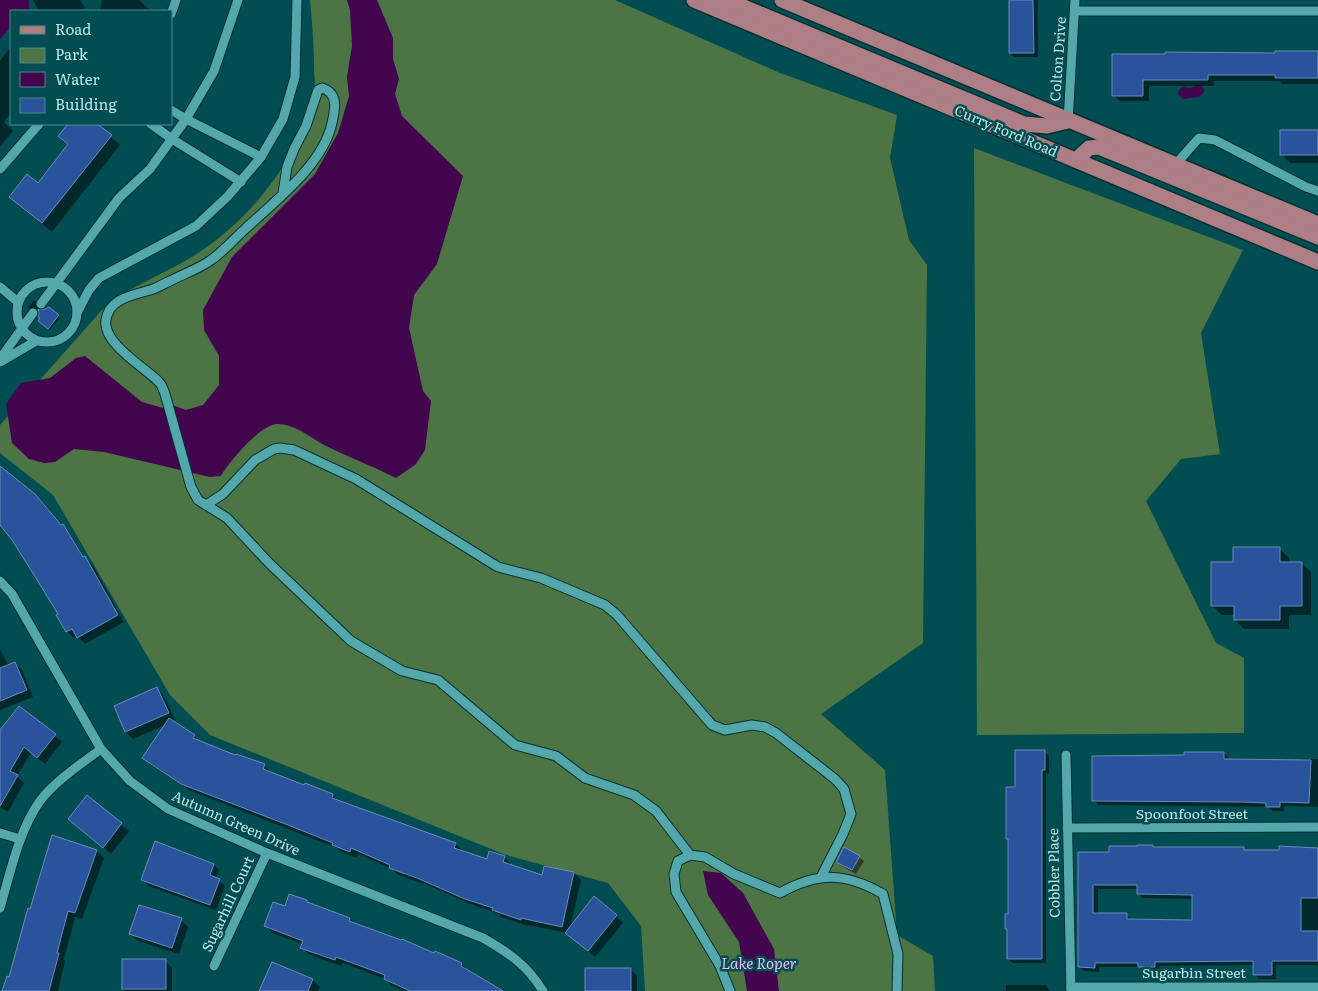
<svg xmlns="http://www.w3.org/2000/svg" width="1318" height="991" viewBox="0 0 1318 991" font-family="Literata,serif">
<rect width="100%" height="100%" fill="#024d51"/>
<g fill="#4d7445">
<path d="M310,0H615L780,73L897,115L890,158L909,240L927,265L923,643L821,714L885,770L897,935L933,956L935,991H645L641,926L608,883L506,855L210,735L170,695L53,495L0,453V425L101,311C130,285 166,274 198,253C253,217 301,156 314,91C316,84 314,75 314,68C314,45 312,23 310,0Z"/>
<polygon points="974,148 1243,250 1201,333 1220,454 1181,459 1146,501 1216,643 1244,658 1244,733 977,735"/>
</g>
<g fill="#42054e">
<polygon points="0,0 29,0 29,11 11,11 11,26 0,40"/>
<path d="M347,0H377L393,38V59L399,79L395,94L402,116L463,176L437,264L414,295L409,328L423,391L431,401L425,450L416,464L396,478C372,466 346,456 322,444C309,436 294,424 277,424C261,424 229,462 221,476L210,477L104,452L74,449L55,462L44,463L29,459L12,443L6,404L21,383L50,378L76,358L85,356L142,402L163,408L175,406L186,410L203,405L219,385V356L204,330L203,310L232,257L315,174L338,133L349,96L347,77L352,46L350,10Z"/>
<polygon points="1199,85 1204,88 1204,92 1199,97 1183,99 1178,94 1179,90 1182,87 1190,88"/>
<polygon points="703,871 721,873 743,893 774,949 779,991 747,991 739,942 708,895"/>
</g>
<g fill="#0007" fill-rule="evenodd">
<polygon points="33,0 80,0 85,8 80,11 39,11"/>
<polygon points="102,0 139,0 151,11 100,11"/>
<polygon points="1009,0 1038,0 1038,57 1014,57 1010,53"/>
<polygon points="11,46 11,113 4,122 13,131 0,147 0,61"/>
<polygon points="1318,52 1318,84 1282,84 1279,81 1214,81 1214,86 1149,86 1149,101 1120,101 1113,95 1113,55"/>
<polygon points="70,124 95,124 120,145 52,232 10,197 38,185 69,145 60,136"/>
<polygon points="1318,131 1318,163 1290,163 1282,154"/>
<polygon points="34,300 38,303 37,309 31,310 28,308"/>
<polygon points="49,309 60,318 50,330 39,321"/>
<polygon points="0,468 34,494 69,533 84,557 92,564 124,622 85,644 78,637 74,638 67,631 58,615 60,614 13,539 0,524"/>
<polygon points="1279,548 1289,558 1289,563 1301,563 1311,572 1311,615 1289,615 1289,629 1244,629 1235,620 1235,615 1222,615 1212,606 1235,563"/>
<polygon points="0,650 9,666 15,663 22,670 33,697 0,710"/>
<polygon points="157,689 164,696 175,720 172,722 194,736 200,742 236,756 264,765 271,773 332,795 339,802 456,844 463,851 488,860 504,857 511,864 511,866 543,877 574,873 581,880 570,928 616,916 623,923 595,957 567,933 528,925 528,926 501,917 497,913 473,905 425,884 398,875 392,869 358,854 357,858 341,852 337,848 189,790 151,765 144,758 167,724 133,739 126,732 115,707"/>
<polygon points="19,707 62,742 45,764 31,753 17,776 24,783 8,812 0,807 0,732"/>
<polygon points="1044,751 1049,756 1049,774 1046,774 1046,963 1013,963 1008,959 1008,931 1006,929 1010,915 1009,841 1007,838"/>
<polygon points="1224,753 1228,758 1228,761 1302,761 1302,759 1318,759 1318,807 1284,806 1284,811 1272,811 1267,807 1098,805 1093,800 1185,756"/>
<polygon points="87,797 129,831 111,854 69,819"/>
<path d="M1153,846L1155,848H1243L1246,851L1318,849V966L1317,965H1276V979H1259L1254,974V965L1159,966V971H1144L1140,967H1099V972L1084,971L1079,967V853H1110ZM1098,889H1138V893L1143,898L1193,899V922L1131,919L1126,915H1098Z"/>
<polygon points="97,851 104,858 82,919 75,917 64,959 65,961 58,991 3,991 10,979 31,910"/>
<polygon points="859,857 864,861 856,874 842,866 838,862"/>
<polygon points="214,865 219,870 216,879 225,886 216,910 148,886 143,880"/>
<polygon points="307,901 310,905 350,919 355,924 435,955 436,952 462,964 468,971 501,991 404,991 392,986 385,979 343,963 341,966 308,954 302,947 303,944 272,933 266,926 285,908"/>
<polygon points="181,920 188,927 179,954 138,941 131,934"/>
<polygon points="165,961 172,968 172,991 125,991 123,989"/>
<polygon points="272,963 313,980 320,987 318,991 263,991"/>
<polygon points="631,969 637,976 637,991 586,991"/>
<polygon points="1006,985 1046,985 1050,991 1006,991"/>
</g>
<g fill="#29549c" stroke="#6d8abb" fill-rule="evenodd">
<polygon points="1009,0 1033,0 1034,53 1009,53"/>
<polygon points="1275,51 1318,51 1318,78 1275,78 1275,75 1208,75 1208,80 1143,80 1143,96 1112,96 1112,54 1165,54 1165,52 1275,53"/>
<polygon points="68,124 97,124 112,135 42,223 9,197 27,174 38,183 68,144 58,136"/>
<rect x="1280" y="130" width="38" height="25"/>
<polygon points="49,307 59,315 48,329 38,321 40,318 38,317 39,313 38,309 43,310"/>
<polygon points="0,466 35,494 61,525 63,524 83,557 85,556 118,615 77,638 72,629 66,632 56,615 58,614 36,578 12,540 0,525"/>
<polygon points="1233,547 1280,547 1280,562 1302,562 1302,606 1280,606 1280,620 1234,620 1234,606 1211,606 1211,562 1233,562"/>
<polygon points="15,662 27,690 0,701 0,668"/>
<polygon points="157,687 169,713 125,732 114,706"/>
<polygon points="19,706 56,734 37,758 24,747 10,771 18,775 0,806 0,730"/>
<polygon points="169,718 195,735 193,738 235,755 236,754 265,764 263,769 304,785 305,783 333,794 332,798 456,843 454,848 487,859 489,851 505,856 503,862 542,875 544,866 574,872 562,927 521,918 521,920 492,910 493,908 465,899 417,878 389,868 390,865 351,848 350,852 332,845 333,843 288,825 181,784 142,758"/>
<polygon points="1015,750 1045,750 1045,770 1042,770 1042,959 1007,959 1007,929 1005,929 1005,914 1008,914 1008,839 1006,839 1006,787 1015,787"/>
<polygon points="1184,752 1224,752 1224,759 1311,760 1309,803 1280,802 1280,807 1266,807 1266,803 1242,802 1092,801 1092,756 1184,755"/>
<polygon points="87,795 122,823 103,848 68,819"/>
<polygon points="52,835 97,850 75,913 68,911 57,953 59,953 49,991 2,991 7,976 9,977 28,908 30,909"/>
<polygon points="155,841 214,864 210,875 220,879 210,905 141,880"/>
<path d="M1137,845H1153V847H1244V850H1279V846L1318,848V898H1301V931H1318V961H1272V975H1253V961L1155,962V967H1138V963H1095V968L1078,967V852H1109V846H1137ZM1093,885H1137V894L1192,895V920L1127,919V913H1093Z"/>
<polygon points="844,847 860,856 852,870 836,862"/>
<polygon points="289,894 307,900 307,902 350,918 349,921 401,940 402,939 434,953 435,951 462,963 461,966 503,991 410,991 384,979 385,975 336,957 335,960 300,948 303,941 264,926 273,902 285,906"/>
<polygon points="594,896 617,915 588,951 565,933"/>
<polygon points="139,905 182,918 172,948 129,934"/>
<rect x="122" y="959" width="44" height="30"/>
<polygon points="272,962 313,979 308,991 259,991"/>
<rect x="585" y="968" width="46" height="23"/>
</g>
<g fill="none" stroke-linecap="round" stroke-linejoin="round">
<defs>
<g id="minor">
<polyline points="1075,11 1318,11"/>
<polyline points="171,14 176,0"/>
<polyline points="171,110 186,119 261,157"/>
<polyline points="1068,121 1075,0"/>
<polyline points="151,124 172,139 241,182"/>
<polyline points="1175,165 1199,138 1215,140 1306,187 1318,191"/>
<polyline points="0,169 39,124"/>
<path d="M283,193L287,167L294,149L306,126L318,90L322,88C339,93 335,110 332,123C323,165 275,201 244,230C234,239 223,252 211,260C199,269 183,274 170,281C165,283 159,287 153,289C136,295 109,297 106,320C102,343 144,367 158,381C162,384 163,389 165,394L191,487L198,500L227,518L269,563L351,641L402,671L438,680L515,745L556,756L585,778L634,795L656,811L690,855"/>
<circle cx="47" cy="312" r="30"/>
<polyline points="0,287 18,302"/>
<polyline points="41,304 119,198 150,169 186,119 214,71 238,0"/>
<polyline points="77,313 89,290 99,278 196,226 228,196 261,157 283,119 295,77 297,0"/>
<polyline points="0,359 33,313"/>
<polyline points="0,362 36,341"/>
<polyline points="206,505 223,494 255,460 274,449 280,448 294,450 356,479 498,567 541,578 605,605 617,615 712,725 725,730 752,725 765,727 776,733 835,779 844,789 851,814 843,834 821,877"/>
<path d="M0,581L12,594L101,749L130,781L168,809L267,853L483,938C509,953 527,965 543,991"/>
<polyline points="1066,755 1071,991"/>
<polyline points="1067,828 1318,827"/>
<polyline points="0,833 20,839"/>
<path d="M0,908C10,874 19,830 40,801C55,781 81,764 101,749"/>
<polyline points="214,966 267,853"/>
<polyline points="1071,987 1318,987"/>
<path d="M730,991L720,966L676,892L674,874L678,861L690,855L705,857L734,874L780,893C818,872 845,872 883,894L898,954L897,991"/>
</g>
<g id="major">
<polyline points="694,0 1318,262"/>
<polyline points="782,0 1318,224"/>
<polyline points="707,1 734,3 1024,124 1047,126 1068,121"/>
<polyline points="1076,160 1089,148 1099,147 1318,237"/>
</g>
</defs>
<use href="#minor" stroke="#003133" stroke-width="11"/>
<use href="#major" stroke="#003133" stroke-width="18"/>
<use href="#minor" stroke="#54a7ab" stroke-width="9"/>
<use href="#major" stroke="#ad7e83" stroke-width="15"/>
</g>
<g text-anchor="middle" stroke-width="5" stroke-linejoin="round" paint-order="stroke">
<g font-size="14" fill="#bee5e7" stroke="#024d51">
<text transform="translate(1058 59) rotate(-86)" y="5">Colton Drive</text>
<text transform="translate(1006 131) rotate(23)" y="5">Curry Ford Road</text>
<text x="1192" y="819">Spoonfoot Street</text>
<text transform="translate(236 823) rotate(24)" y="5">Autumn Green Drive</text>
<text transform="translate(1054 873) rotate(-91)" y="5">Cobbler Place</text>
<text transform="translate(228 904) rotate(-65)" y="5">Sugarhill Court</text>
<text x="1194" y="978">Sugarbin Street</text>
</g>
<g font-size="15" font-style="italic" fill="#eabbf5" stroke="#024d51">
<text x="759" y="969">Lake Roper</text>
</g>
</g>
<rect x="10" y="10" width="162" height="115" fill="#024d51" stroke="#4d8a8d"/>
<rect x="20" y="26" width="25" height="8" fill="#ad7e83" stroke="#4d8a8d"/>
<text x="55" y="35" font-size="15" fill="#bee5e7">Road</text>
<rect x="20" y="48" width="25" height="15" fill="#4d7445" stroke="#4d8a8d"/>
<text x="55" y="60" font-size="15" fill="#bee5e7">Park</text>
<rect x="20" y="72" width="25" height="15" fill="#42054e" stroke="#4d8a8d"/>
<text x="55" y="85" font-size="15" fill="#bee5e7">Water</text>
<rect x="20" y="98" width="25" height="15" fill="#29549c" stroke="#4d8a8d"/>
<text x="55" y="110" font-size="15" fill="#bee5e7">Building</text>
</svg>
